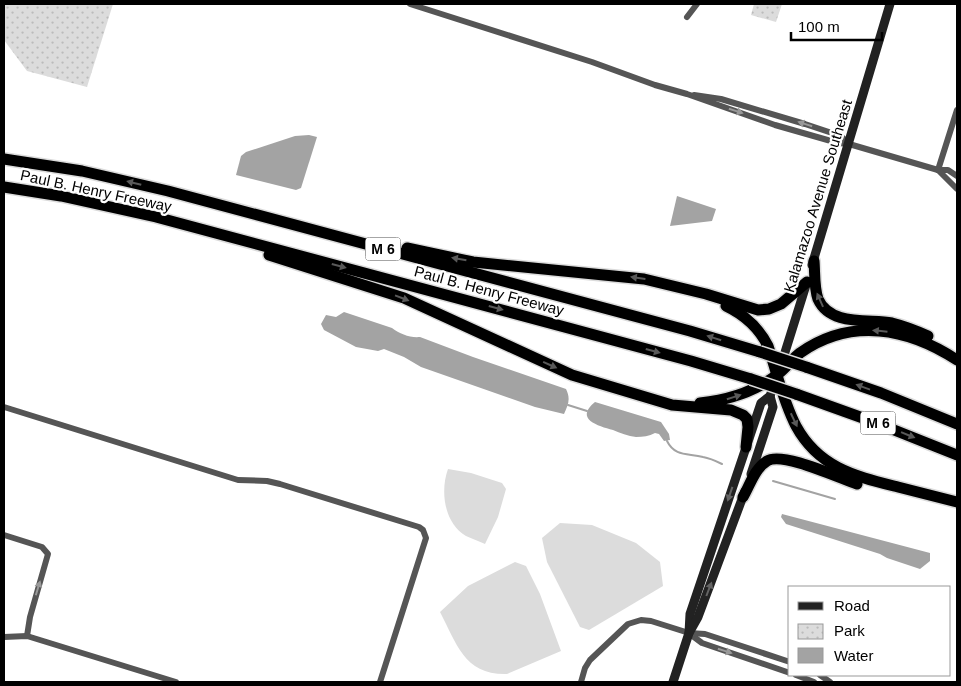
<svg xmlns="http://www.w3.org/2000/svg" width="961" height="686" viewBox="0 0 961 686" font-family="Helvetica,sans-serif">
<defs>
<pattern id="park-dots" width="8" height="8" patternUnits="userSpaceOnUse" patternTransform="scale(1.25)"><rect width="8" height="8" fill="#dcdcdc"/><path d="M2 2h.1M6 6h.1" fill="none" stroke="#bbb" stroke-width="1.8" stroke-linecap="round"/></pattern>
</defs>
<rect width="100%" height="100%" fill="#fff"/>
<g fill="#dcdcdc">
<path d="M448,469L471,473L502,483L506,489L498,517L485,544C479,541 472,539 466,536C444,523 440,491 448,469Z"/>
<polygon points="560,523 592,525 636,543 660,562 663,586 589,630 580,627 547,562 542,538"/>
<path d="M515,562L526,566L540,594L561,651L507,674C464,675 457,644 440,612L468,586Z"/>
</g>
<g fill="url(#park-dots)">
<polygon points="4,4 113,4 87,87 27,71 4,40"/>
<polygon points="754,4 782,4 776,22 751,15"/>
</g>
<g fill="#a3a3a3">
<polygon points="309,135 317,137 301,188 296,190 236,175 241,156 246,152 295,136"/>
<polygon points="677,196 716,209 712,221 670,226"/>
<path d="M344,312L392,328C400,334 410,338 420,337L473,357L566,389C571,399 568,405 564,414L535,407L421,367L404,357L384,349L378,351L356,347L324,330L321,324L326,315L336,317Z"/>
<path d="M595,402L661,422L669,434L670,440L664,441L659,434L655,433C649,436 643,437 636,437C628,436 620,433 613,430C598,426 574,419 595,402Z"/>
<polygon points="782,514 930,553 930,561 920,569 887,558 880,554 786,524 781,517"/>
</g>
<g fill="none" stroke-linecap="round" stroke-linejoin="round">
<g stroke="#a3a3a3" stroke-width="2">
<polyline points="568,405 587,411"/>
<path d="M667,441C675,457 688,453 703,457C709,458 716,461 722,464"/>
<polyline points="773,481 835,499"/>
</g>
<defs>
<g id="motorway">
<polyline points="4,159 82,171 168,191 690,331 760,352"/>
<polyline points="4,187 61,196 156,217 691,361 751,379"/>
<polyline points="407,248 473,262 644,279 706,294 758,310 769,309 781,304 807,282"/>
<polyline points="269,255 404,298 572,375 672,405 731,410 743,415 747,419 748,427 746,447"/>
<path d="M814,261C815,273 814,288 818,299C830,326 868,319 892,323C904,326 917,331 928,336"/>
<path d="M726,306C745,315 759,328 768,346C777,373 783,401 796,426C819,468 855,476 898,487C918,492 937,497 957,502"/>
<polyline points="806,367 881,393 957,424"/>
<polyline points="796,394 874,422 957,455"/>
<path d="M700,403C729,400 755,392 778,374C786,368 792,359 800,353C851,317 908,328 957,360"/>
<path d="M743,497C750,485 755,468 767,461C782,451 839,478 857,484"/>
</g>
</defs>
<use href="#motorway" stroke="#dbdbdb" stroke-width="14"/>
<g stroke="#555" stroke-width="6">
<polyline points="410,4 592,62 655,85 687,94 775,125 838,143 849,144 938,170 948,170 957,176"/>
<polyline points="687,17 697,4"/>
<polyline points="694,95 721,99 805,124 841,136 849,144"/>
<polyline points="938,170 957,110"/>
<polyline points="938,170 957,189"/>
<polyline points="4,407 238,480 267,481 280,484 419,527 423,530 426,538 380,682"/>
<polyline points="4,535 42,547 48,554 30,617 27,636"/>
<polyline points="690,634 702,643 790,673"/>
<polyline points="4,637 27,636 176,682"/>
<polyline points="796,675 814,682"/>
<polyline points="820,675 830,682"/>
<polyline points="581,682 585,668 590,660 628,624 641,620 651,621 689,633 705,634 790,662"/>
</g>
<g stroke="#222" stroke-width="9">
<polyline points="812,265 890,4"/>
<polyline points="781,365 807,282"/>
<polyline points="751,474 773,407 770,396"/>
<polyline points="689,633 690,614 761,403 770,396 775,382"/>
<polyline points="673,682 689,633 698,617 745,491"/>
</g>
<use href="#motorway" stroke="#000" stroke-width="11"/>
<defs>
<g id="motorway-bridge">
<polyline points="760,352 806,367"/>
<polyline points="751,379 796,394"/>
</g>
</defs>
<use href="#motorway-bridge" stroke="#dbdbdb" stroke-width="14" stroke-linecap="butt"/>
<use href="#motorway-bridge" stroke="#000" stroke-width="11"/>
</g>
<defs><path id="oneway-solid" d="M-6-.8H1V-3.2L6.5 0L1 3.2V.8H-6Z" transform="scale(1.25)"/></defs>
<g fill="#999">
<use href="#oneway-solid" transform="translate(736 111) rotate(18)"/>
<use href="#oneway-solid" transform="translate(805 124) rotate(-162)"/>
<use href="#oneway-solid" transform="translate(38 588) rotate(-73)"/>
<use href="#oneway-solid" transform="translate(725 651) rotate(18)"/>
</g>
<g fill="#595959">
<use href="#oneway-solid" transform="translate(134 183) rotate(-166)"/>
<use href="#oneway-solid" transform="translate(459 259) rotate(-170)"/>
<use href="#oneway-solid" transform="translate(339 266) rotate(15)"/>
<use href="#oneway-solid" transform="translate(638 278) rotate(-172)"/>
<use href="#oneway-solid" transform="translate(402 298) rotate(21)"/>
<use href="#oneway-solid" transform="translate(820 300) rotate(-114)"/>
<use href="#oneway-solid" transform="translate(496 308) rotate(15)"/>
<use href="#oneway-solid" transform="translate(880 331) rotate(-174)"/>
<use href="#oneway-solid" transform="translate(714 338) rotate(-163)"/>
<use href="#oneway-solid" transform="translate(653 351) rotate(15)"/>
<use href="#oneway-solid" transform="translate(550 365) rotate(24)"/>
<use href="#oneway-solid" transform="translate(863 387) rotate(-160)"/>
<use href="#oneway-solid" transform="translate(734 397) rotate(-18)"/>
<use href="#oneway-solid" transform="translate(794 420) rotate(65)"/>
<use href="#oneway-solid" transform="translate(908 435) rotate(22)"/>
</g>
<g fill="#646464">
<use href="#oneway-solid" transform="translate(730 494) rotate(109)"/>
<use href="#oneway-solid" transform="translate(709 589) rotate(-69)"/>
</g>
<g text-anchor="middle" stroke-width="4.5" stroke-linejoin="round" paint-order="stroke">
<g fill="#fff" stroke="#4c4c4c" stroke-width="1">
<rect x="365.5" y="237.5" width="35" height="23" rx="4"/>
<rect x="860.5" y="411.5" width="35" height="23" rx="4"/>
</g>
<g font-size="14" font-weight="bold" fill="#000">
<text x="383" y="254">M 6</text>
<text x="878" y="428">M 6</text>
</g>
<g font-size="15" fill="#000" stroke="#fff">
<text transform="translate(96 191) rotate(12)" y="5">Paul B. Henry Freeway</text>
<text transform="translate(818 196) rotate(-73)" y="5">Kalamazoo Avenue Southeast</text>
<text transform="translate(489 291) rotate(15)" y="5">Paul B. Henry Freeway</text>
</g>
</g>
<rect width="961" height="686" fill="none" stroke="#000000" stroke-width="10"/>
<rect x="788" y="586" width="162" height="90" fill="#ffffff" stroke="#999999"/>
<rect x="798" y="602" width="25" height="8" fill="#222222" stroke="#999999"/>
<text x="834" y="611" font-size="15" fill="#000000">Road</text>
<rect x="798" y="624" width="25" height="15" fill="url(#park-dots)" stroke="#999999"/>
<text x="834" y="636" font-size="15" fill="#000000">Park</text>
<rect x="798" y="648" width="25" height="15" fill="#a3a3a3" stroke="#999999"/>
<text x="834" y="661" font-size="15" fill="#000000">Water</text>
<path d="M791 32v8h91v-8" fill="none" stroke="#000000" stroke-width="2.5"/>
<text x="798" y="32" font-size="15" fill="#000000" stroke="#ffffff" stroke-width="4" paint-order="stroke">100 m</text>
</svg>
